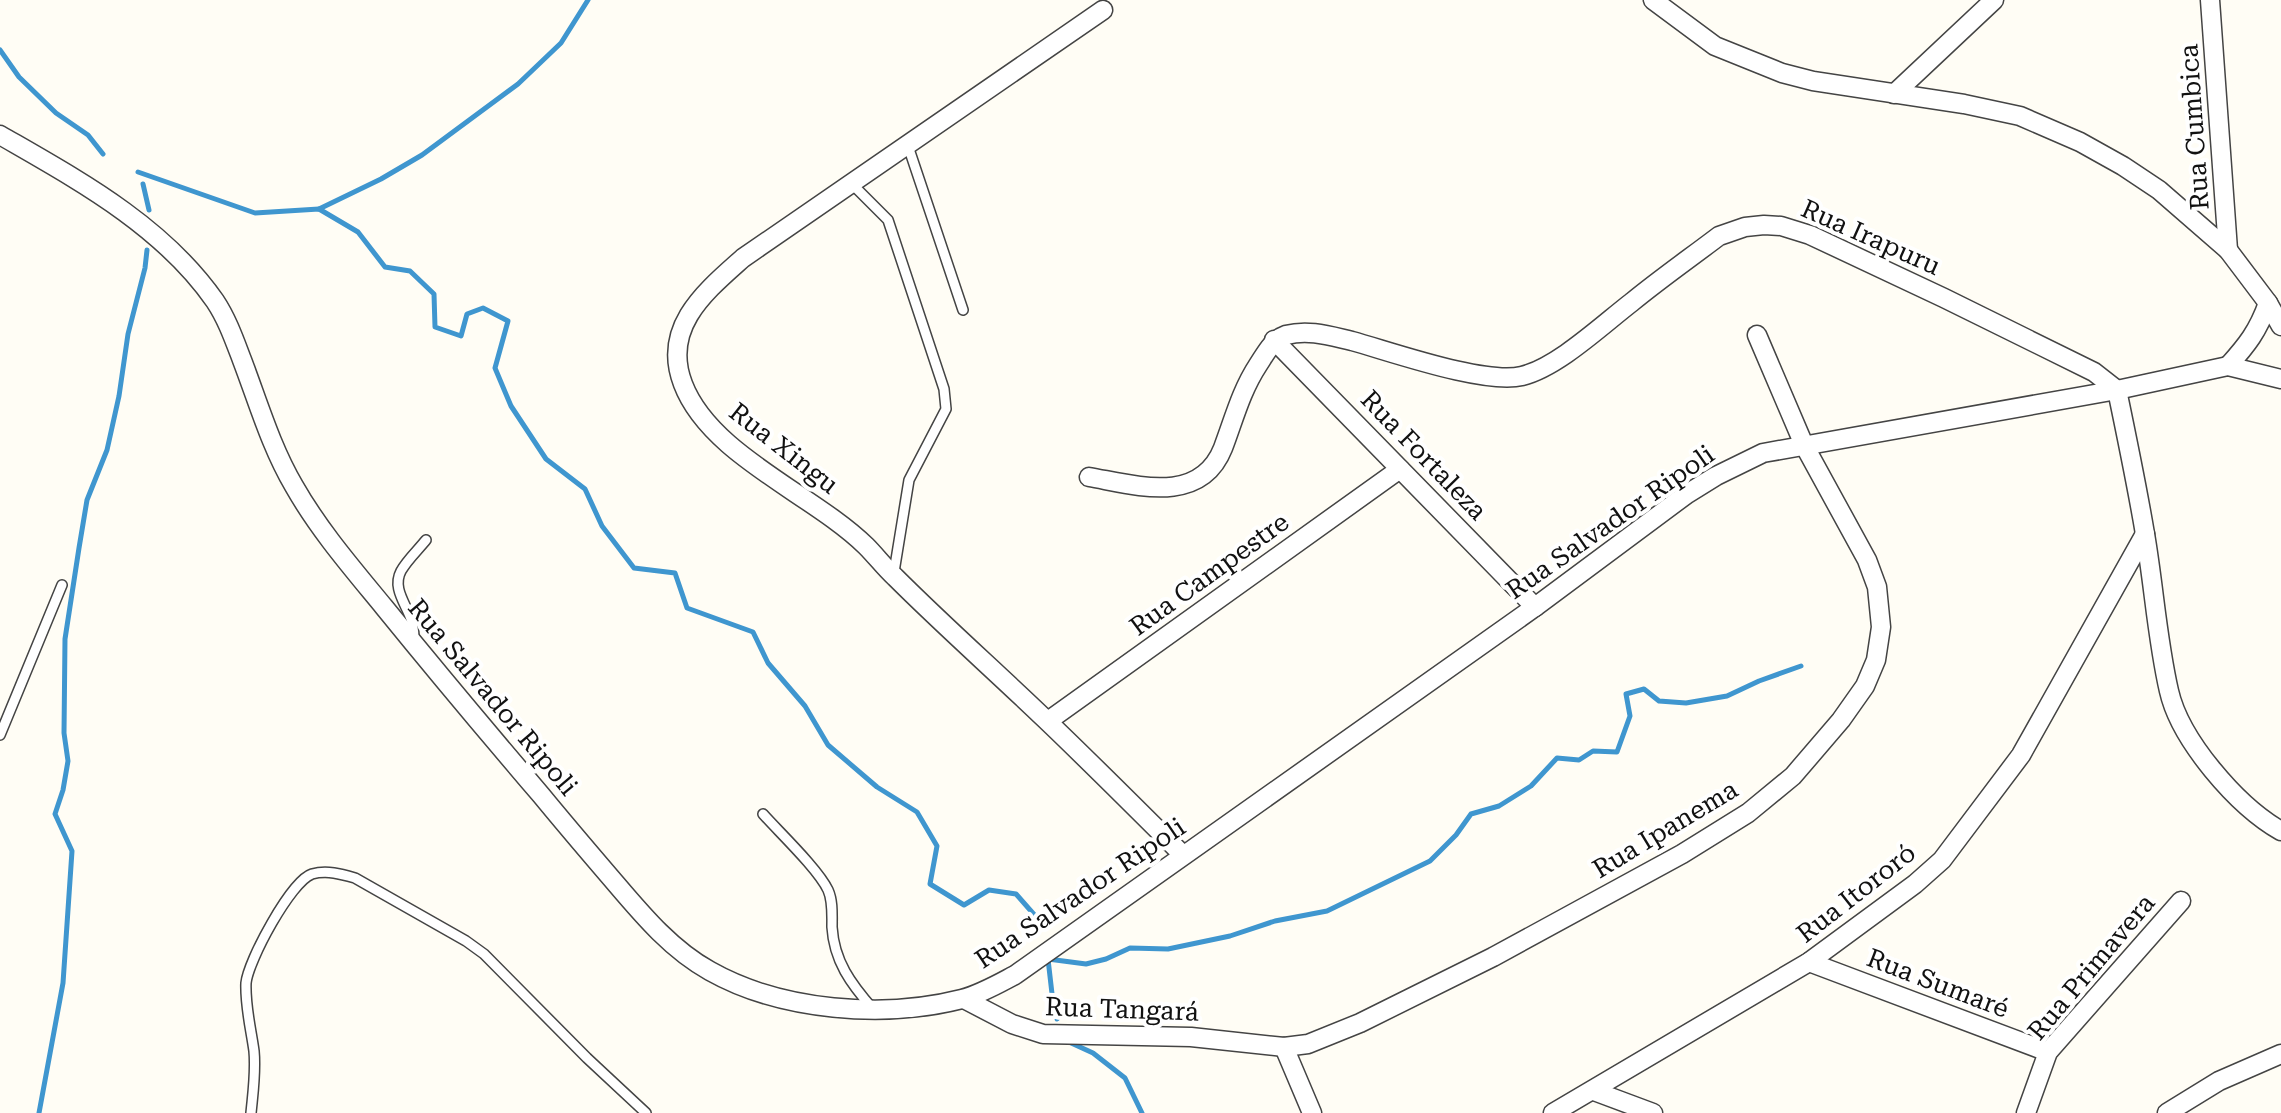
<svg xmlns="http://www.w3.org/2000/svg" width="2281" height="1113" viewBox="0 0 2281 1113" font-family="'Roboto Serif',serif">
<rect width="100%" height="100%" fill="#fffdf5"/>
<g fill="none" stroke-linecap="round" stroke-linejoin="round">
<g stroke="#3f96cf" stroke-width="5">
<polyline points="0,50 19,77 56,113 88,135 103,154"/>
<polyline points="138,172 255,213 319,209 358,232 385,267 410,271 434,294 435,327 461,336 467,314 483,308 508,321 495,368 511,406 546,459 585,489 602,526 634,568 675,573 687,608 753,632 768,663 805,706 828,745 877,787 917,812 937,846 930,884 964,905 989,890 1016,894 1045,927"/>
<polyline points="143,184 149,210"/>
<polyline points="319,209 381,179 422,155 518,84 561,43 588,0"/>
<polyline points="1057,1019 1054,1011 1048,959 1086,964 1106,959 1130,948 1168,949 1230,936 1275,921 1327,911 1430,861 1456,835 1471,814 1499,806 1531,786 1557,758 1579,760 1593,751 1617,752 1630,716 1626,694 1644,689 1659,701 1686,703 1727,696 1759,681 1801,666"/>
<polyline points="1069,1042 1093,1053 1125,1078 1142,1113"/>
<polyline points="39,1113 63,983 72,851 55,814 63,790 68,761 64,733 65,639 79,548 87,500 107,450 119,396 128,334 145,268 147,250"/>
</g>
<defs>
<g id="lane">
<polyline points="908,146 963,310"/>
<polyline points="852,184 888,220 944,389 946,409 909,480 894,572"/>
<path d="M414,640C414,631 413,622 409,614C403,600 393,586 401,571C407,560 418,550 426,540"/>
<polyline points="0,735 62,585"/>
<path d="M763,814C779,832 818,869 828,890C833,901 832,915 832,927C834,961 851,984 873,1009"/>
<path d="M251,1113C253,1092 256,1072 254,1051C251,1029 245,1006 246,983C248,961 291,881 312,874C327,870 341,874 355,878L466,941L484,954L587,1058L646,1113"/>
</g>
<g id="street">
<polyline points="1653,0 1715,46 1782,73 1813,81 1964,104 2020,116 2080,142 2123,166 2159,190 2228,250 2268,303 2281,326"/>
<polyline points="2210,0 2228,250"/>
<path d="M1103,10L743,258C706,291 661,327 683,384C710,455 813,494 866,546C876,556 885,568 895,577C944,626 995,671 1045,719C1091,763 1137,809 1183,855"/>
<polyline points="1894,94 1994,0"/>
<path d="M0,135C78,180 162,225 215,301C227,319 234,339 242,360C258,402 271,447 294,486C319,530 352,568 384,607C436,671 488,733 541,795C564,823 587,850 611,878C640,912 670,949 710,971C781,1011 884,1019 962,999C981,994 998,984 1015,975L1535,607L1687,494L1716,476L1763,453L2117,390L2228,366L2281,379"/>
<polyline points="1274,340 1535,607"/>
<path d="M2228,366C2247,345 2258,331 2268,303"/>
<path d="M1089,477C1135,485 1200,506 1223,448C1234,419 1241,391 1258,365C1266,353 1272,340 1286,335C1309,329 1330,336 1352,341C1392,352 1485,385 1522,376C1558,367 1602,325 1632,302C1660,279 1690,258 1719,236L1745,227L1764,225L1781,226L1810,235L1944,298L2094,372L2117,390C2127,438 2137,486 2145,534C2154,586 2157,639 2169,691C2180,740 2237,806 2281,831"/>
<polyline points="1048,721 1400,469"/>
<polyline points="1809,962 2048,1052"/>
<polyline points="964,999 1012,1024 1043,1034 1191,1037 1284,1047 1308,1044 1360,1023 1493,957 1682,854 1748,813 1793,776 1841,720 1865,686 1876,660 1881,627 1877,587 1867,560 1804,445 1757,335"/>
<polyline points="1284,1047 1312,1113"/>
<polyline points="1594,1091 1653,1113"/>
<polyline points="1553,1113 1809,962 1915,884 1942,860 2021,755 2145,534"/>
<polyline points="2026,1113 2048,1052 2181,901"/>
<polyline points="2167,1113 2219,1081 2281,1054"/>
</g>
</defs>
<use href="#lane" stroke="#444" stroke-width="12"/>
<use href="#street" stroke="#444" stroke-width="21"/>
<use href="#lane" stroke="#fff" stroke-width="9"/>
<use href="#street" stroke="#fff" stroke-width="18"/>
</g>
<g text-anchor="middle" stroke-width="8" stroke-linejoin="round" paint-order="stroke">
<g font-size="26" fill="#111" stroke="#fff">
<text transform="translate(2194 127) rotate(-94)" y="9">Rua Cumbica</text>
<text transform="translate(1871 237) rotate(24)" y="9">Rua Irapuru</text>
<text transform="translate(784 448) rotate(38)" y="9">Rua Xingu</text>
<text transform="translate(1424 455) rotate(46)" y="9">Rua Fortaleza</text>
<text transform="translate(1610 522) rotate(-35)" y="9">Rua Salvador Ripoli</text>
<text transform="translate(1209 574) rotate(-36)" y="9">Rua Campestre</text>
<text transform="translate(493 697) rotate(50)" y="9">Rua Salvador Ripoli</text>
<text transform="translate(1665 829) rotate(-31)" y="9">Rua Ipanema</text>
<text transform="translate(1080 893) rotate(-34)" y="9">Rua Salvador Ripoli</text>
<text transform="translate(1856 893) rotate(-38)" y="9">Rua Itororó</text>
<text transform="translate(2091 967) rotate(-50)" y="9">Rua Primavera</text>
<text transform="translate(1938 983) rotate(21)" y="9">Rua Sumaré</text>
<text transform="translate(1122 1009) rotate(2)" y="9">Rua Tangará</text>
</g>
</g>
</svg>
